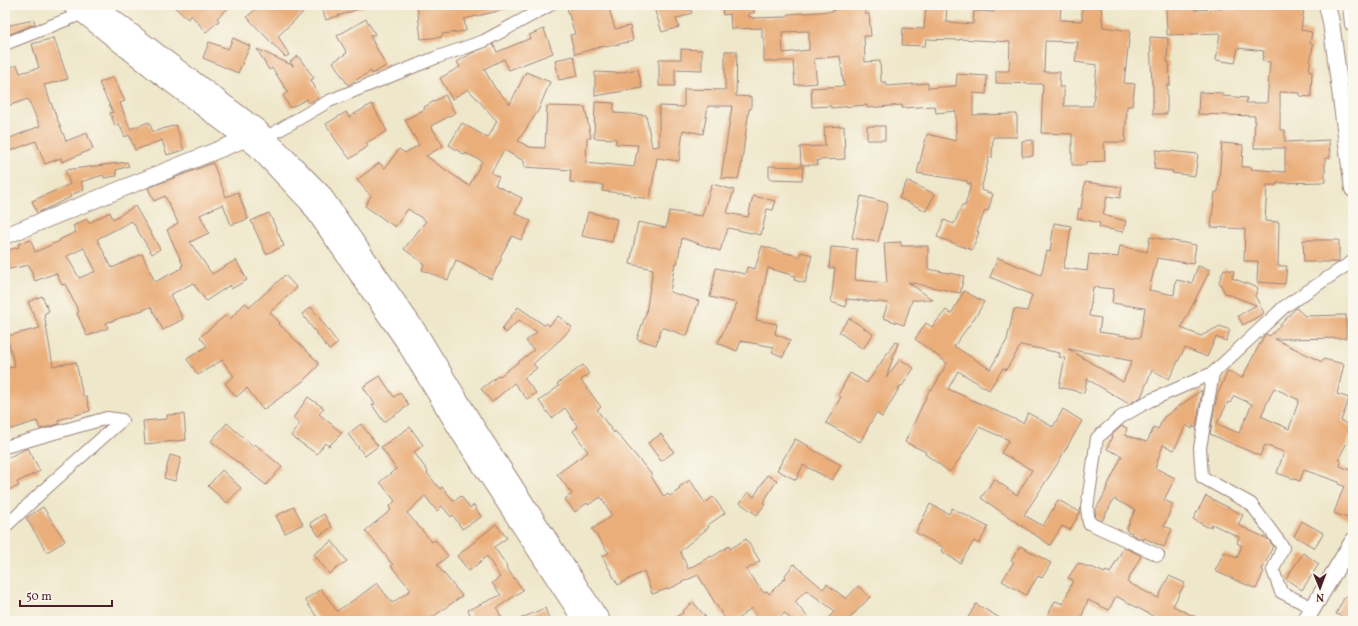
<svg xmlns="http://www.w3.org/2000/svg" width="1358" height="626" viewBox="0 0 1358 626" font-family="Vollkorn,serif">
<rect width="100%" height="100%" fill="#fbf7ec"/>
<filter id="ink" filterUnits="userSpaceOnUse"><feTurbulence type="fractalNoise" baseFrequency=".025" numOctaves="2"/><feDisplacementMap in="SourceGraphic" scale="8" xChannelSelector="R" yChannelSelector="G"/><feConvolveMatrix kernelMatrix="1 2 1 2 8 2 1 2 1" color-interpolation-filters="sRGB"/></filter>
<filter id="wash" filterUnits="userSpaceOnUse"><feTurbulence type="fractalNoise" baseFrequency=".012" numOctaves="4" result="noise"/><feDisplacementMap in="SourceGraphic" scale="16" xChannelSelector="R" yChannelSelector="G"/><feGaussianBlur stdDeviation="0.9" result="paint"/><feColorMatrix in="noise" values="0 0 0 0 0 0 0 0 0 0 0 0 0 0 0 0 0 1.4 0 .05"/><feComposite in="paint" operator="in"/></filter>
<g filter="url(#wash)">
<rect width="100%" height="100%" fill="#eee7ca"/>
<g id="blocks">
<g fill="#eaae7a" fill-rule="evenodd">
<polygon points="172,5 232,5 217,18 219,21 206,32 191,15 188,19"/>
<polygon points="260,5 311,5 278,36 289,55 285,57 247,17"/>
<polygon points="321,5 363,5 364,7 326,20"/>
<polygon points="417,5 506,5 507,9 464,19 466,31 442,34 442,37 421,39"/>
<polygon points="578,5 608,5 615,29 630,26 633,41 605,47 604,46 575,54 570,35 575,34 567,8"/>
<polygon points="653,5 689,5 692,13 676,19 679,27 662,32"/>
<path d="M722,5H753L754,13H749V17H752V18L788,17V14L834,11V5H865V14H869L871,36H864L865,62L880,61L881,82H886L887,86L928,83V88L956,86L957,74L987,76L986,94L973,93V115L1017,114V137H993L992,158L989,157L981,190L993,194L988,211L985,210L977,232H979L972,250L937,237L944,220L954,224L962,205L965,206L971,184L967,183V181L917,173L927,134L956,141V111L936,113L935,106L902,108V105L867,108V105L831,108V106L812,107L811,88L844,86L840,56L814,59L817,83L795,85L793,61H764V38H762V28L731,29L730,14L723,15ZM809,31V50L783,53L782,32Z"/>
<path d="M926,5H947L946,22L973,24L974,11L994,12L995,5H1061L1060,20L1082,21V5H1101L1103,27L1130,31L1124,83L1135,84L1132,106H1127L1125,142H1104L1105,161L1086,162V165H1072V134L1041,133L1043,84L996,83V71H1009L1010,42L960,39V40L926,39L925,46L902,45L903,28L924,29ZM1045,41L1078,42L1075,62L1097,65L1093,106H1064V87H1059L1060,72H1044Z"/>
<polygon points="1166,5 1195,5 1195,10 1221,9 1220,5 1279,5 1304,8 1301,30 1312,32 1310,44 1313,44 1309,71 1312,71 1311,97 1300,96 1300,93 1280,92 1280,130 1285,130 1285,142 1329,140 1330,158 1325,158 1325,182 1277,183 1277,185 1267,185 1265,221 1279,222 1278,266 1287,266 1285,284 1257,282 1258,261 1244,261 1245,229 1211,227 1215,192 1218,192 1222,143 1243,145 1242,167 1252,167 1251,169 1285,172 1285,148 1254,148 1255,116 1198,114 1199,92 1223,93 1223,96 1247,98 1246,103 1267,103 1270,62 1262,61 1264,51 1238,48 1235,63 1216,60 1220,33 1167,35"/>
<polygon points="366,19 375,34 370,36 386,66 372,74 371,71 348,85 333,62 347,53 337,36"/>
<polygon points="34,20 35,24 5,36 5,26"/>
<polygon points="544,29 553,53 509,70 504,59 484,69 495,88 510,104 526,72 550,82 538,111 518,141 529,147 545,148 547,106 585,107 591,138 587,138 586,163 605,165 605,164 634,167 638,145 616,144 616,139 594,138 595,102 614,103 614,113 646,115 652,147 659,146 659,106 684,107 684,89 725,90 725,51 737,51 736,96 751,97 751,109 749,109 741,167 738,179 721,178 732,106 708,106 703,134 683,130 679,161 657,158 650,199 630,196 630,194 602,191 603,185 570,182 571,170 524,167 524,161 504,150 491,173 499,177 495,185 522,198 515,213 531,221 521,240 512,236 500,257 502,258 491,279 456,260 448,280 422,270 424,264 404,249 426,221 408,209 395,227 365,206 371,196 357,180 379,163 385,168 399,149 405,153 419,145 405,120 425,109 424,107 445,95 455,113 431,126 443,146 426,156 469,186 482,161 466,153 465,155 449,145 462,123 488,138 497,121 468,89 452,99 440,78 460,67 457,62 472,53 493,44 497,52 531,38 529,35"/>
<polygon points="1150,37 1168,38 1167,62 1169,62 1170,85 1167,85 1167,114 1153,114 1153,85 1152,85"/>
<polygon points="54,38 68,79 44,85 66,141 87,133 93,149 62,162 61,158 45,164 36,141 5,153 5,140 40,126 28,99 5,107 5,69 17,65 20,73 39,68 32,44"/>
<polygon points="233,38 250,46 238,73 203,58 209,42 228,49"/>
<polygon points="257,49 294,66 290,62 298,56 314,78 311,80 320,97 309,103 307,99 290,108 283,95 288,92 272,68 269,70"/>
<polygon points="681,49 702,50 702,70 675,69 675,86 659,86 659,59 681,59"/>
<polygon points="574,56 578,76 559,80 555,60"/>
<polygon points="638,69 642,88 595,96 595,72 618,73"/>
<polygon points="113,77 125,101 120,103 130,129 149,122 153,132 176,125 184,150 167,155 162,140 135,150 129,135 125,137 119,124 115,126 110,113 113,112 99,83"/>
<polygon points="372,104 387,131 366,143 368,146 350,159 337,142 326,124 346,112 349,117"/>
<polygon points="844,126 845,159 817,160 818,165 801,165 800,147 825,146 824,127"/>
<rect x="867" y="126" width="18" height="14"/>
<polygon points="1033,140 1033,156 1022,156 1022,141"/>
<polygon points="1156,150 1198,154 1195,176 1172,173 1173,171 1154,169"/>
<polygon points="127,162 129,166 116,170 117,176 104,178 103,175 81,182 84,190 70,195 71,197 37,213 32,201 70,184 65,170"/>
<path d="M213,163L226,197L238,192L248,219L231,225L223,204L200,215L209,233L190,242L212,274L236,260L247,280L231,289L230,285L206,301L193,283L170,295L183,319L163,330L151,307L106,323L108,328L87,336L77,313L79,312L65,284L62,285L56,273L35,281L29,265L5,270V251L19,247L18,244L31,240L35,252L60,241L59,240L76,232L73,226L87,219L89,223L110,212L113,219L135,206L160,249L152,254L132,221L97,239L112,268L142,254L155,282L182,268L181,266L183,265L167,230L178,223L165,196L154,201L148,188ZM84,248L96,271L79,278L67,256Z"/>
<polygon points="769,166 803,167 802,180 769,179"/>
<polygon points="907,181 935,194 926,211 899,198"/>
<polygon points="1085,182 1122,187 1120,198 1107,196 1103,215 1126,221 1123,232 1099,227 1100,223 1077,218 1079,208 1081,209"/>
<polygon points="712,184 734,190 727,213 748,217 753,196 776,201 773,210 767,209 761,235 728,228 720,251 682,238 677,264 675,263 670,292 699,301 687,336 662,327 656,345 637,339 646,313 653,269 630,264 638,222 666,228 669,211 702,216"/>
<polygon points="861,196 888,203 878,242 852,238"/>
<polygon points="588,212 617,219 612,242 582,236"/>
<polygon points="269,213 284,246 266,254 251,221"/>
<path d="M1054,223L1071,226L1068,248L1063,268L1087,271L1089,254L1118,257L1120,246L1147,252L1150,237L1196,245L1193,264L1157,258L1149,290L1174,295L1176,280L1192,283L1198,266L1210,270L1181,328L1201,336L1220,326L1230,330L1226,341L1216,337L1207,357L1185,348L1169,379L1152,370L1141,397L1129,404L1087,379L1084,393L1059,387L1065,358L1059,357L1060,353L1021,345L1006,370L1003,368L989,390L958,371L948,389L1023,423L1028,413L1053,427L1063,409L1082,421L1056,466L1024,515L1043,526L1058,500L1080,512L1070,530L1062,526L1050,545L981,498L994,479L1017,495L1032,470L1001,453L1009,440L979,427L963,454L950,472L925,454L926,452L905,442L930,389L932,390L947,363L915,339L926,323L932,327L946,310L951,314L964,291L984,302L976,316L954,346L990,369L1007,340L1014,309L1027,311L1032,295L990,277L998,258L1041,275L1047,251L1050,252ZM1093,287L1114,289L1112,303L1145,308L1140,338L1099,332L1101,318L1089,316ZM1068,349L1132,361L1123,382Z"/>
<polygon points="1303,240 1339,240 1339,262 1304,262"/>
<polygon points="901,242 901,246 928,246 928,269 964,276 960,293 908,282 933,300 912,300 904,325 883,318 888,303 846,299 846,307 831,302 835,268 829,268 831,247 857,249 855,280 887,283 884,243"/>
<polygon points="762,246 800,257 801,252 812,255 805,283 794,280 795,276 768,268 756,320 777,324 775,334 790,340 783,357 772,352 774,347 741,341 737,351 718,343 737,303 710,297 716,268 745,274 747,267 755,269"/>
<polygon points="1224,269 1234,271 1232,278 1258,288 1255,296 1264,313 1243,325 1238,316 1256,305 1225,293 1219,282"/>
<polygon points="285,275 297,288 270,312 280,323 279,324 318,362 318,366 302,382 263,410 247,388 236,397 225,383 234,376 222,360 198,375 187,359 207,346 200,337 226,315 230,319 245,303 250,307"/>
<polygon points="42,296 49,311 44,314 53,366 76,362 83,396 86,396 90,411 58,420 59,424 40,429 37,421 5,431 5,368 15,367 7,336 40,328 28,302"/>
<polygon points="311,307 338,343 329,350 302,314"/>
<polygon points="518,307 544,325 547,323 549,326 558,316 572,327 562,338 533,364 537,368 524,378 536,393 527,399 514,383 492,402 481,389 499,375 500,376 534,350 526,341 537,332 519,320 506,333 502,329"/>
<path d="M1296,308L1305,316L1346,315V338L1275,339L1322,362L1323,359L1344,364L1337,394L1349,398L1341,421L1353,427V431L1338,460L1341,461L1340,466L1350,470L1353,464V520L1334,513L1344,486L1338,484L1339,482L1304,470L1300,481L1277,473L1284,452L1265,445L1260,456L1210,434L1217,396L1228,371L1242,378L1264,336L1266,334L1270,336ZM1274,388L1299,400L1289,429L1261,416ZM1234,396L1252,404L1239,433L1217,424L1228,402L1230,403Z"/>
<polygon points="849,318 873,334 863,349 839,332"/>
<polygon points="895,342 898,343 886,378 900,359 914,368 902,386 901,385 882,417 876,413 860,442 826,423 841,397 838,395 850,373 867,383"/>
<polygon points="583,365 589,374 581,380 601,407 597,410 614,433 615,431 652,475 651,476 664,497 668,494 670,496 680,489 679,487 690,480 705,503 713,497 725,513 708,525 709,527 680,551 688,569 711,556 712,557 729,546 730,549 746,539 760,561 746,570 764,593 767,591 769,594 786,577 785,575 794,564 823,589 827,584 846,599 858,586 870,597 847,621 825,621 835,611 806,590 795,602 811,621 792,621 785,613 774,621 762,621 751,608 736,621 726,621 698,575 676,585 676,586 652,594 644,571 618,585 602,556 609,553 592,529 612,516 601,497 588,505 587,503 575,512 565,499 572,494 557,474 588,452 573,431 578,427 565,408 552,418 539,401 559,386 557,384"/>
<polygon points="380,376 394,397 400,393 409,405 384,422 372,405 375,404 363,387"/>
<polygon points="1202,390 1196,428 1193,426 1192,429 1186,425 1174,450 1163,445 1155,468 1175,478 1164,500 1173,504 1164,526 1172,529 1164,547 1144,538 1143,540 1131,534 1132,533 1126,530 1135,510 1114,499 1102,521 1096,518 1095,511 1106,491 1105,491 1122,456 1107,449 1113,434 1122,426 1127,428 1125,435 1147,442 1154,427 1158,429 1164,417"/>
<polygon points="308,397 324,408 319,414 342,433 329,446 325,443 317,454 291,436 300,423 293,418"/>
<polygon points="184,414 186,440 145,444 143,421 167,419 167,415"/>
<polygon points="227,423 253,446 255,444 282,467 266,485 211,441"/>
<polygon points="361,424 378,446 365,456 348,434"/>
<polygon points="410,427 423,445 414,452 428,472 427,473 440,489 442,487 454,501 461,496 470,508 474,505 481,517 462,529 453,515 451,517 442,506 437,511 425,496 407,513 432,542 435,540 448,556 437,565 462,596 427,621 320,621 305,600 321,589 337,611 357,598 377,583 392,603 411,590 391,566 393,565 376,543 365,531 391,510 389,507 395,501 380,482 396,469 381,447"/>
<polygon points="661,434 674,452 661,461 648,443"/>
<polygon points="795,439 809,446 808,447 841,465 832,480 803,465 796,480 777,470"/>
<polygon points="28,448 40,471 17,482 19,486 5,491 5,459"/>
<polygon points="170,455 181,458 175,481 164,478"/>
<polygon points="222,470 241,488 227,503 208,486"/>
<polygon points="767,475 777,480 763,503 765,504 757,515 740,503 748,492 754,497"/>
<polygon points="1206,496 1243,515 1238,525 1268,539 1273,546 1262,570 1264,571 1256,589 1215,571 1224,552 1237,558 1242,546 1237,543 1239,537 1212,524 1211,527 1207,527 1193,519"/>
<polygon points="930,504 949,514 952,508 988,527 979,544 974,541 960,563 941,551 943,547 916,533"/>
<polygon points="43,507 65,541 47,552 26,518"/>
<polygon points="294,507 303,524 285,533 276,516"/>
<polygon points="324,514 332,527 319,536 310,523"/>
<polygon points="1302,521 1323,533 1315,548 1294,536"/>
<polygon points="496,524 507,538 494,547 507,566 506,567 523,590 497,608 503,621 473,621 468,610 501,595 492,583 500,577 487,556 469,571 457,556"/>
<polygon points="332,541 347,561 329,574 314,554"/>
<polygon points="1020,546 1051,563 1042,578 1038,576 1026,595 1002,581 1014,562 1011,561"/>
<polygon points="1124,547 1141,556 1127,582 1158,598 1169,576 1185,583 1173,606 1204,621 1162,621 1116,596 1109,610 1088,600 1080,621 1045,621 1055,601 1063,604 1073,580 1068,578 1078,563 1090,568 1091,567 1105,573 1106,571 1110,573"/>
<polygon points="1303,553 1319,564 1302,590 1286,579"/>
<polygon points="1345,596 1353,600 1353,621 1336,614"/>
<polygon points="693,602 709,621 669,621 683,613 682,612"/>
<polygon points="976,604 1005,621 966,621"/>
<polygon points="545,608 550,621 515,621"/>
</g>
</g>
</g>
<g filter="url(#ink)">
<use href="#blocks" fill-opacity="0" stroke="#9c837a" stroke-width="1"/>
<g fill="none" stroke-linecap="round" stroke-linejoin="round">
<defs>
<g id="street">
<polyline points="5,44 81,14"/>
<polyline points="267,137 329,101 435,58 484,41 550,5"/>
<polyline points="1213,373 1200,448 1202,477 1251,504 1283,547 1273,570 1281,592 1313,608"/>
<polyline points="5,447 107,418 122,420 44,490 5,527"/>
<polyline points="1158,555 1089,523 1087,508 1097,438 1121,417 1149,401 1213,373 1284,307 1353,261"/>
</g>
<g id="secondary">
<polyline points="1327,5 1331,22 1353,189"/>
<polyline points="1351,5 1353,24"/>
<polyline points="5,236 245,139"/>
<polyline points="1305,621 1353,541"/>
</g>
<g id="primary">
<polyline points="72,5 156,72 256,147 309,203 405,342 462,436 583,621"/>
<polyline points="95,5 165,59 258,129 321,193 419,334 476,428 601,621"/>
</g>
</defs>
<use href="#street" stroke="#9c837a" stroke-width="14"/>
<use href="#secondary" stroke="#9c837a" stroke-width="18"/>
<use href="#primary" stroke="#9c837a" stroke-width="20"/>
<use href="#street" stroke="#fff" stroke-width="12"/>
<use href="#secondary" stroke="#fff" stroke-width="16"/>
<use href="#primary" stroke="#fff" stroke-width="18"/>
</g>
</g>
<rect width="1358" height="626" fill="none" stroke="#fbf7ec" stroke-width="20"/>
<g transform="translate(1320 588) rotate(179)" stroke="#fbf7ec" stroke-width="3" paint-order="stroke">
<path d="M0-3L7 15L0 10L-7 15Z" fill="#4a1f2b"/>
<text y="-6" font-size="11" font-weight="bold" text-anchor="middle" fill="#4a1f2b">N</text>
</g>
<path d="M20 600v6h92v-6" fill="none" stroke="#4a1f2b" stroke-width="2"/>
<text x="26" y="600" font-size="12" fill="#4a1f2b" stroke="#fbf7ec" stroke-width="3" paint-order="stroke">50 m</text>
</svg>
